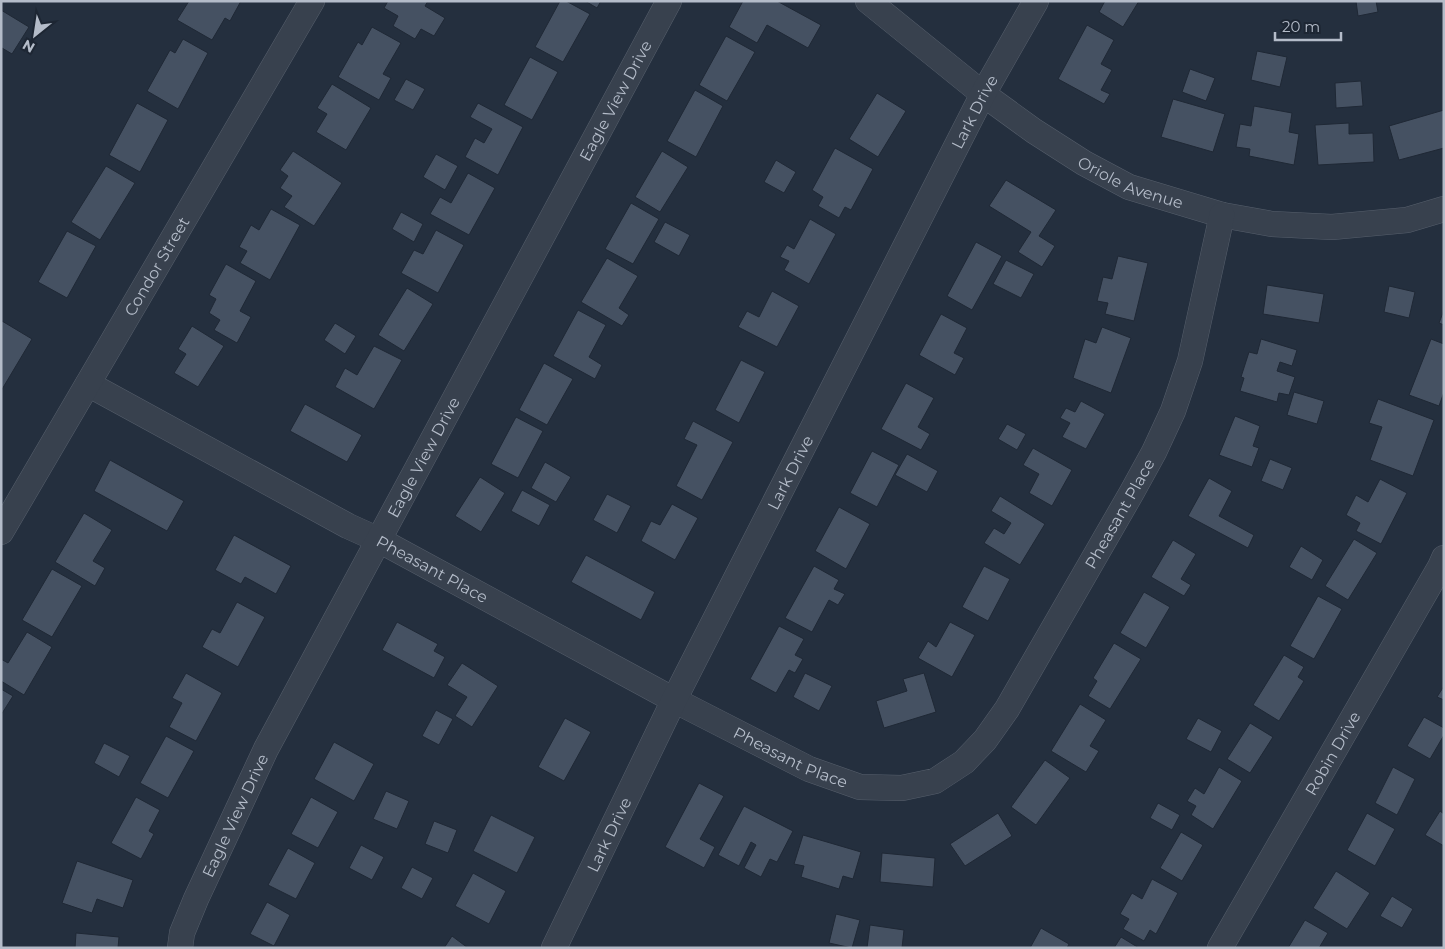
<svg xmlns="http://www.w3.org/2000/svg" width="1445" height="949" viewBox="0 0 1445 949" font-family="Montserrat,sans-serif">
<rect width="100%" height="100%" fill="#242f3e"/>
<g fill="#455162" stroke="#1f2835">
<polygon points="189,1 241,1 230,21 225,18 212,40 177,20"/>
<polygon points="388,1 428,1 425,6 445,18 434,36 421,29 415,39 393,26 398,16 384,8"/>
<polygon points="560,1 566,1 590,14 563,62 535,47"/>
<polygon points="585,1 601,1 597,8"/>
<polygon points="743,1 777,1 821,25 808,48 767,25 757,43 729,27"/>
<polygon points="1105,1 1139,1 1123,27 1099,12"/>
<polygon points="1356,1 1376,1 1378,12 1358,16"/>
<polygon points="1,10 29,27 12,54 2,48 1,50"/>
<polygon points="1087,25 1114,40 1101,64 1112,70 1101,90 1110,94 1104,104 1058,79"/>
<polygon points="372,27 401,43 383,74 391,78 379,100 338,77 358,42 362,45"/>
<polygon points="726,36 755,52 727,101 699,85"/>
<polygon points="183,39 208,53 178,109 147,91 170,50 175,53"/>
<polygon points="1257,51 1287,57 1280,87 1251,80"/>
<polygon points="530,57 558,72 532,120 504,105"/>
<polygon points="1190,69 1215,78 1206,101 1182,92"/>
<polygon points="406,79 425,89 413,110 394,100"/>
<polygon points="1361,81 1363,106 1336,108 1335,83"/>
<polygon points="332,84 371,108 346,150 316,132 327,114 317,108"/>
<polygon points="695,90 723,106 696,157 667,141"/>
<polygon points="877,93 906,111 878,157 849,139"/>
<polygon points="1173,99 1225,114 1213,152 1161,137"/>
<polygon points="137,103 168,120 140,172 109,155"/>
<polygon points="478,103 523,127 498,175 465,157 475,138 484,143 492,129 470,117"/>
<polygon points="1254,106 1292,113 1289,132 1299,134 1294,165 1249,156 1250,149 1236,147 1240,124 1251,126"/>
<polygon points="1444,110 1444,148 1399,160 1389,126"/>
<polygon points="1349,123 1349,134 1373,133 1374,162 1318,165 1315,125"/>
<polygon points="835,148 873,169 851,210 845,207 839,218 818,206 823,197 812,190"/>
<polygon points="293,151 342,183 314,226 284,207 292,196 280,188 288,176 280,170"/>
<polygon points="662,151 688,167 660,212 635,197"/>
<polygon points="436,154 458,166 445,190 423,177"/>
<polygon points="776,160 796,172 784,193 764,182"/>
<polygon points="106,166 135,183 100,240 71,222"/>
<polygon points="468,173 495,188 469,235 430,214 440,197 451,203"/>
<polygon points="1006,180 1056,210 1039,236 1055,246 1042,267 1018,252 1031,232 989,206"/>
<polygon points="631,203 659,219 633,264 605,249"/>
<polygon points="271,209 300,225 270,280 240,263 247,251 239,247 251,225 259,230"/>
<polygon points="401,212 423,224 414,242 392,229"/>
<polygon points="810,219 836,234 809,284 784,270 789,261 780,257 787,245 794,249"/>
<polygon points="665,222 690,235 679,256 654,242"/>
<polygon points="436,230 464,245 438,293 401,273 414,250 423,254"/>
<polygon points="67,231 96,246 67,298 38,282"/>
<polygon points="976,242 1002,256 972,310 947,296"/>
<polygon points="1118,256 1148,263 1134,321 1105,314 1108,303 1097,301 1103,277 1112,279"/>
<polygon points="607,258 638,276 619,308 629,315 622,326 581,302"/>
<polygon points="1006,260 1034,274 1021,298 993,284"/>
<polygon points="226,264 256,281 240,311 251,317 237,343 214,330 220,320 209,313 216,299 209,295"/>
<polygon points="1267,285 1324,294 1319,323 1263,314"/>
<polygon points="1389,286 1415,292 1409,318 1384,312"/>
<polygon points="407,288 433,304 404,351 378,335"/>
<polygon points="772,291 799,306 777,347 738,327 747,311 759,317"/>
<polygon points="578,310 606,325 589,357 602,365 595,379 553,356"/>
<polygon points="1444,310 1444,325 1439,323"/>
<polygon points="941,314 967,328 954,353 964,358 955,375 919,355"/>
<polygon points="2,321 32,339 1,391 1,323"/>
<polygon points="335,323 356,336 345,354 324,340"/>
<polygon points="192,326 224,346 198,387 174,373 186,354 178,349"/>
<polygon points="1102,327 1131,338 1111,393 1073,378 1085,339 1096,343"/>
<polygon points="1261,339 1297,350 1292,366 1280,362 1277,371 1295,377 1289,395 1279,393 1277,402 1240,391 1244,378 1241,377 1249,352 1257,354"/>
<polygon points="1431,339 1444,344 1444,392 1439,406 1409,395"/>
<polygon points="374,346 402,360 374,409 335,387 345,368 357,375"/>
<polygon points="741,360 765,372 739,423 715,410"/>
<polygon points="544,363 573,379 547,425 519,410"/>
<polygon points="906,383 934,398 918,427 930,434 921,450 881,429"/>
<polygon points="1294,392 1324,401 1317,424 1287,415"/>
<polygon points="1378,399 1434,420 1413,476 1370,460 1382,427 1369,423"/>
<polygon points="1081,401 1105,414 1086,449 1062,437 1070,423 1060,418 1066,408 1075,412"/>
<polygon points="305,404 362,435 347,462 290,431"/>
<polygon points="1235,416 1260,426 1253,446 1259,448 1252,467 1219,455"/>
<polygon points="516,417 543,431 518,478 491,464"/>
<polygon points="693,421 733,442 702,500 676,486 697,445 684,439"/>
<polygon points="1007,424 1026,434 1017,450 998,439"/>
<polygon points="1033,448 1072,470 1052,506 1029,493 1039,474 1023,465"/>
<polygon points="872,451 899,465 877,507 850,493"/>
<polygon points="907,454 938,471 927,492 895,475"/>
<polygon points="1270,459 1292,468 1283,490 1261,481"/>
<polygon points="110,460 184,501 167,531 94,491"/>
<polygon points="545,462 571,477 556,502 531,488"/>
<polygon points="480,477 505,493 481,532 455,516"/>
<polygon points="1209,478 1232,491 1219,516 1254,535 1248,548 1188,516"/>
<polygon points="1380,479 1407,493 1381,544 1356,531 1360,523 1346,515 1356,495 1368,502"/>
<polygon points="522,490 550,505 539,526 511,511"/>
<polygon points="607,494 631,506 617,533 593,520"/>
<polygon points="1000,496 1045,524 1020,565 984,543 994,528 1004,534 1011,523 991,511"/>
<polygon points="672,504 698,518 675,560 641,541 651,521 660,525"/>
<polygon points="839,507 870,524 846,569 815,551"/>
<polygon points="84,513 112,530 93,561 105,568 95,586 55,562"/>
<polygon points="234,535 291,566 276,594 245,577 241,584 215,570"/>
<polygon points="1354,539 1377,553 1348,600 1325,586"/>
<polygon points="1173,540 1196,554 1181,579 1191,585 1184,596 1151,577"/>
<polygon points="1301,546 1323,560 1312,580 1289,567"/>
<polygon points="586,555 655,592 641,620 571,582"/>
<polygon points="814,566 839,580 834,589 845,594 838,605 829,600 812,632 785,618"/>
<polygon points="984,566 1010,579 988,621 962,607"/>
<polygon points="52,569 82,586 52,637 22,620"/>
<polygon points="1144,592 1170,607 1146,648 1120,633"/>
<polygon points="1318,596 1342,609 1314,659 1290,646"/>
<polygon points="237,602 265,617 238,667 202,647 212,629 220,633"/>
<polygon points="397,622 438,644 434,651 445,657 434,678 382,650"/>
<polygon points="950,622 975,635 952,677 918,658 928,641 936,647"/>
<polygon points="779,626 804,639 795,655 803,659 795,673 789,670 776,693 750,679"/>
<polygon points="27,632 52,647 24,695 1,681 1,659 8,663"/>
<polygon points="1114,643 1141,659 1110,709 1088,696 1097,681 1093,678"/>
<polygon points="1284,655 1304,667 1298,677 1304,681 1279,721 1253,705"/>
<polygon points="462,663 498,686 472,727 455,716 467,697 447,685"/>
<polygon points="186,673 222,693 196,741 169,727 182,703 172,698"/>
<polygon points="805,673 832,686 819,711 793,697"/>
<polygon points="924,673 936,712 884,728 876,701 907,691 903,679"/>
<polygon points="1444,686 1444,700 1437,697"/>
<polygon points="1,689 13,696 1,715"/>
<polygon points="1080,704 1106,720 1090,746 1099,751 1086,772 1051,751"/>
<polygon points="436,710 453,719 439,745 422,736"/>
<polygon points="1424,717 1444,728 1444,735 1430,759 1407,746"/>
<polygon points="565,718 591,732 564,781 538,767"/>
<polygon points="1198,718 1222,731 1211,752 1186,739"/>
<polygon points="1250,723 1273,737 1250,773 1227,759"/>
<polygon points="166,736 194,751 168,798 140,783"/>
<polygon points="334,742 374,764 354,801 314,779"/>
<polygon points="104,743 130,756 119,777 94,763"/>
<polygon points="1045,760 1070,778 1036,825 1011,807"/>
<polygon points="1219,767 1242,781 1213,829 1191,815 1196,806 1187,801 1195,788 1204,794"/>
<polygon points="1393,767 1415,779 1397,815 1375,803"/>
<polygon points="699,783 724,796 700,839 715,847 704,868 665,847"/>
<polygon points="386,791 409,801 397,829 373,819"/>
<polygon points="136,797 160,810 149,831 154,834 141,859 111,843"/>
<polygon points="311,797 338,812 318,848 291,834"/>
<polygon points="1158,803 1180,815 1172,830 1150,818"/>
<polygon points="744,806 793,831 777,862 770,859 761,877 744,868 756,845 751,842 739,866 718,855"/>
<polygon points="1440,811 1444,814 1444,846 1425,835"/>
<polygon points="998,813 1012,836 965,866 950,844"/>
<polygon points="1367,813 1395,829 1375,866 1347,850"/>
<polygon points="491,815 535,837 517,873 473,851"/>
<polygon points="434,821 457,830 448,853 425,844"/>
<polygon points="1181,832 1203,845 1182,881 1160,868"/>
<polygon points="803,835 861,852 853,879 843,876 839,889 801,877 804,866 794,864"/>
<polygon points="361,845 384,857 372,880 349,868"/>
<polygon points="288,848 315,863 296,899 268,885"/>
<polygon points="882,853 935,858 933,887 880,882"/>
<polygon points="77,861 133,880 123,908 97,899 92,913 62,903"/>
<polygon points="412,867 433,878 422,899 401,888"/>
<polygon points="1336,871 1370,893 1347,929 1313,908"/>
<polygon points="473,873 506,891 489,924 455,906"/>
<polygon points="1152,879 1178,893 1156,934 1150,930 1144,941 1123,929 1129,919 1120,914 1132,893 1142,899"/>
<polygon points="1392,896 1413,909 1402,928 1380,916"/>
<polygon points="267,902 290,915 274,946 250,934"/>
<polygon points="836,914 860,920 852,948 829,943"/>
<polygon points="1305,920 1328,933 1319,948 1288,948"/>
<polygon points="870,925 904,930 902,948 867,948"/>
<polygon points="1041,928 1069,944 1067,948 1030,948"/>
<polygon points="76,933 119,937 118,948 75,948"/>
<polygon points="452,936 468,948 444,948"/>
<polygon points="1121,937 1139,948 1114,948"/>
</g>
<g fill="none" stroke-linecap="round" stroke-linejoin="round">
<defs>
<g id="street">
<path id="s1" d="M868,1L983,94L1034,131L1084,163L1129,187L1222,215L1272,224L1332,227L1407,220L1444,209"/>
<path id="s2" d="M88,384L348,526L379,540L674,700L809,769L860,787L902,788L935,781L964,762L985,740L1007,709L1132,492L1154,452L1173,411L1190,361L1222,215"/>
<path id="s3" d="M1,532L312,1"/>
<path id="s4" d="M180,948L182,933L196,899L266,749L669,1"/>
<path id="s5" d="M554,948L674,700L983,94L1036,1"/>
<path id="s6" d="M1220,948L1440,567L1444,558"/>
</g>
</defs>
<use href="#street" stroke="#565f6c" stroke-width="26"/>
<use href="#street" stroke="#38414e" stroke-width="25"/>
</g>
<g text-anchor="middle" stroke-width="4" stroke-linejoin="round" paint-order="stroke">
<g font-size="16" fill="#b4bcc9" stroke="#1d2633">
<text dy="6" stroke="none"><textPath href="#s4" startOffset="954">Eagle View Drive</textPath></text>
<text dy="6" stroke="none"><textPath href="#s5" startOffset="936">Lark Drive</textPath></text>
<text dy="6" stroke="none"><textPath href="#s1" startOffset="321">Oriole Avenue</textPath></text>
<text dy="6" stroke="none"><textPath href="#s3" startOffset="308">Condor Street</textPath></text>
<text dy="6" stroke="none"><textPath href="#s4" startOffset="549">Eagle View Drive</textPath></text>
<text dy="6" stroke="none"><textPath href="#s5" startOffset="531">Lark Drive</textPath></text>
<text dy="6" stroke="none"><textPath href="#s2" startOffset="1276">Pheasant Place</textPath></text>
<text dy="6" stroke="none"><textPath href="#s2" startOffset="391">Pheasant Place</textPath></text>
<text dy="6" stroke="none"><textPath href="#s6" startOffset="225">Robin Drive</textPath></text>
<text dy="6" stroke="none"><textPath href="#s2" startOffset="796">Pheasant Place</textPath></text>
<text dy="6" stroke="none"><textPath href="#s4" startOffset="144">Eagle View Drive</textPath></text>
<text dy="6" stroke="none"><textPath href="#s5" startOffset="126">Lark Drive</textPath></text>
</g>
</g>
<rect width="1445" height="949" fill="none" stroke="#b4bcc9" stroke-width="5"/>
<g transform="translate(35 35) rotate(210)" stroke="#1d2633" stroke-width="4" paint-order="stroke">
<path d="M0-4L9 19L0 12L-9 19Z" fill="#b4bcc9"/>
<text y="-8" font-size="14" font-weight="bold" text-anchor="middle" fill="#b4bcc9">N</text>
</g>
<path d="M1275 32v8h66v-8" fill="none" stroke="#b4bcc9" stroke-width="2.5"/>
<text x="1282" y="32" font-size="15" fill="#b4bcc9" stroke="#1d2633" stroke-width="4" paint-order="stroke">20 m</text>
</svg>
